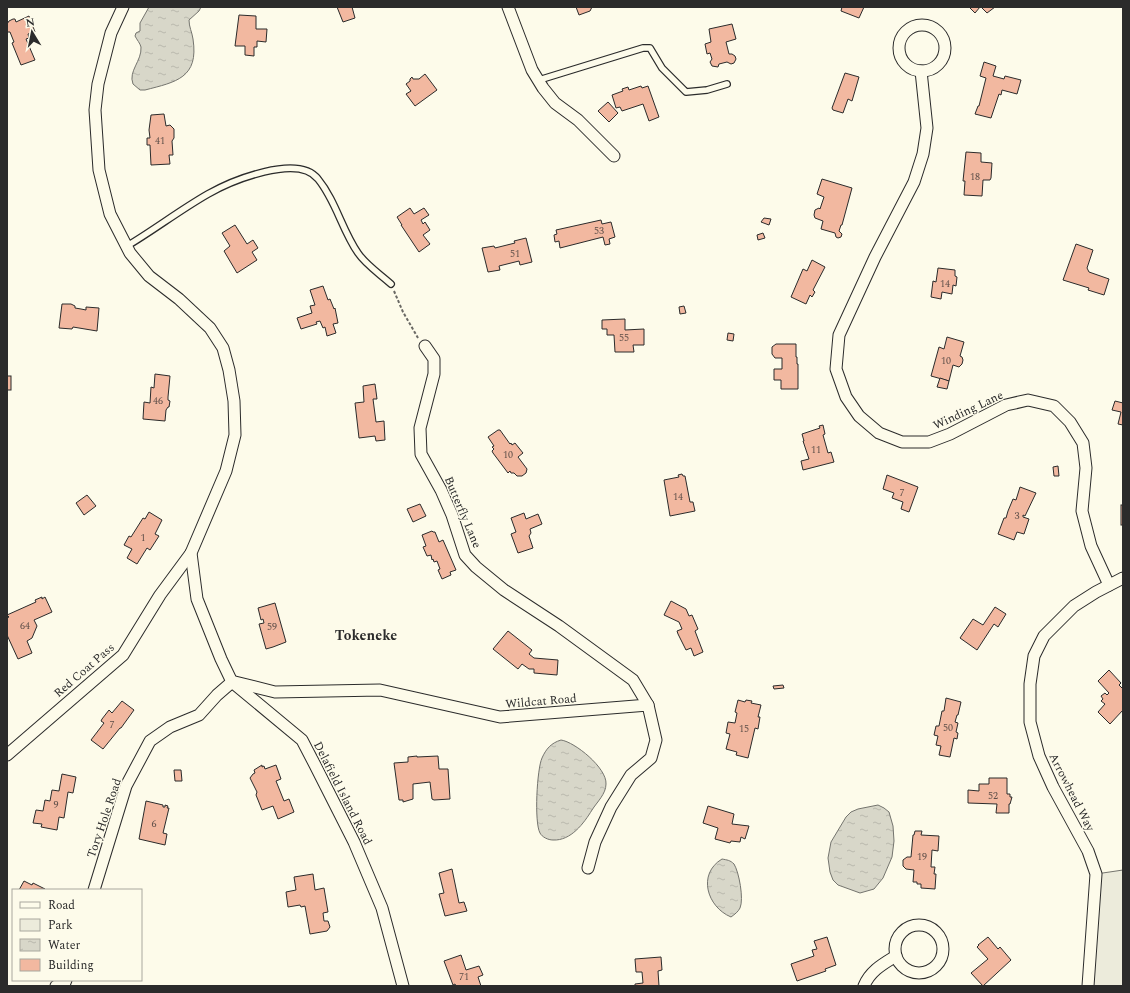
<svg xmlns="http://www.w3.org/2000/svg" width="1130" height="993" viewBox="0 0 1130 993" font-family="Spectral,serif">
<defs>
<pattern id="water-ripples" width="26" height="14" patternUnits="userSpaceOnUse"><rect width="26" height="14" fill="#d8d7c9"/><path d="M2 4q2-2 4 0t4 0M15 11q2-2 4 0t4 0" fill="none" stroke="#bab9ad"/></pattern>
</defs>
<rect width="100%" height="100%" fill="#fdfbea"/>
<polygon fill="#ecebdb" stroke="#74746e" points="1123,870 1123,986 1088,986 1096,874"/>
<g fill="url(#water-ripples)" stroke="#74746e">
<path d="M149,7H201L199,11L189,20C189,27 192,32 193,39C199,78 176,82 145,90H140L133,84C128,71 142,61 141,47C140,43 137,40 135,36L136,33L140,31V23Z"/>
<path d="M561,740C575,742 607,768 606,784C606,794 597,802 592,810C584,823 571,841 553,840C548,840 542,837 540,833C534,822 537,769 542,758C546,749 551,743 561,740Z"/>
<polygon points="878,805 884,808 889,812 893,826 894,841 892,857 883,878 874,889 860,893 838,885 833,880 830,872 828,858 831,842 846,817 851,812 858,809"/>
<path d="M722,859C727,860 730,860 734,864C739,872 744,899 740,908C738,912 735,914 731,917C707,907 697,874 722,859Z"/>
</g>
<g fill="#f2b8a0" stroke="#2b2b2b">
<polygon points="337,7 352,7 355,18 343,22"/>
<polygon points="576,7 592,7 590,11 579,15"/>
<polygon points="842,7 864,7 859,18 841,11"/>
<polygon points="969,7 980,7 975,13"/>
<polygon points="981,7 995,7 987,13"/>
<polygon points="239,15 256,16 256,29 267,29 266,42 257,41 257,47 254,47 254,56 245,55 245,46 235,46"/>
<polygon points="29,16 35,32 28,34 29,38 26,39 35,60 21,65 12,43 14,42 10,32 7,32 7,24 9,21 13,19 15,19 16,22"/>
<polygon points="732,24 736,39 726,42 729,54 732,54 735,56 736,59 734,63 731,64 727,62 719,64 718,67 712,66 710,62 712,59 710,53 707,54 705,44 711,42 709,29"/>
<polygon points="984,62 996,66 993,76 1004,79 1005,76 1021,80 1017,94 1002,90 1001,95 999,94 991,118 975,114 978,106 979,106 986,78 980,76"/>
<polygon points="845,73 859,77 852,101 848,99 843,113 833,110 832,108"/>
<polygon points="425,74 437,90 415,106 406,94 411,91 406,84 410,81 410,79 412,77 413,79 419,79"/>
<polygon points="641,86 642,88 648,86 659,117 649,121 643,104 622,111 620,107 616,108 612,95 623,91 622,89 628,87 629,90"/>
<polygon points="608,102 618,113 609,122 598,111"/>
<polygon points="164,114 166,126 170,125 174,129 174,138 172,141 173,155 169,155 170,164 151,165 150,145 147,145 147,138 150,138 149,130 151,115"/>
<polygon points="966,152 981,153 981,162 992,163 991,178 990,180 983,180 982,196 964,195 965,181 963,181"/>
<polygon points="822,179 852,188 842,225 841,225 839,231 842,234 841,237 838,238 836,237 835,233 821,229 823,221 815,218 814,215 815,210 819,208 820,209 824,197 817,194"/>
<polygon points="410,208 414,214 424,208 429,215 421,220 423,224 425,222 430,230 423,235 430,244 419,252 401,225 402,225 397,217"/>
<polygon points="764,218 771,219 769,225 761,222"/>
<polygon points="601,220 602,224 611,222 615,237 609,239 610,244 605,245 603,237 560,248 559,241 555,242 554,235 557,234 556,230"/>
<polygon points="235,225 247,244 253,240 258,248 252,252 257,260 237,273 224,251 230,246 222,233"/>
<polygon points="763,233 765,238 758,240 757,235"/>
<polygon points="526,238 532,262 520,265 519,261 499,266 500,270 488,272 482,248 494,246 495,248 515,243 514,241"/>
<polygon points="1076,244 1093,250 1087,268 1089,272 1109,279 1104,295 1088,290 1089,288 1063,280"/>
<polygon points="812,260 825,267 813,290 815,292 812,297 810,295 806,304 791,297 803,269 807,271"/>
<polygon points="938,268 955,270 955,276 957,277 956,286 953,285 952,294 942,292 941,299 931,297 933,281 936,282"/>
<polygon points="323,286 328,300 330,299 334,309 335,308 338,323 333,324 336,333 327,336 325,327 323,328 320,321 316,322 317,324 301,329 297,318 312,313 310,306 315,305 310,290"/>
<polygon points="62,304 71,304 75,306 75,308 81,309 86,310 86,307 99,308 97,331 73,327 72,329 59,328"/>
<polygon points="684,306 686,313 680,314 679,307"/>
<polygon points="625,319 625,330 644,329 644,345 633,345 634,352 615,352 614,335 607,335 607,329 602,329 602,320"/>
<polygon points="728,333 734,334 733,341 727,340"/>
<polygon points="947,337 964,342 960,356 962,357 963,360 962,364 959,367 953,365 949,381 931,376 939,347 944,349"/>
<polygon points="776,344 796,344 796,357 797,357 797,364 798,364 798,389 781,389 781,380 774,380 774,369 782,369 782,358 775,358 772,354 772,347"/>
<polygon points="155,374 170,376 168,397 168,400 170,401 169,407 168,407 166,410 165,421 143,419 144,402 150,403 151,387 154,388"/>
<rect x="7" y="376" width="4" height="14"/>
<polygon points="940,378 949,381 947,389 937,387"/>
<polygon points="375,384 377,399 373,399 376,422 384,421 385,440 376,441 375,436 359,438 355,403 364,402 363,386"/>
<polygon points="1115,401 1123,403 1123,425 1118,424 1121,412 1112,410"/>
<polygon points="823,425 825,434 823,435 828,453 831,452 834,462 803,470 801,461 809,459 803,441 804,441 802,434 820,428 819,426"/>
<polygon points="498,430 500,430 510,444 511,443 512,445 515,443 523,453 518,457 527,469 526,473 522,476 517,476 514,473 511,473 510,471 508,473 493,453 492,451 494,449 492,447 494,446 488,437"/>
<polygon points="1058,466 1059,476 1054,476 1053,467"/>
<polygon points="682,474 683,476 685,476 690,502 693,502 695,511 670,516 664,480 679,477 678,475"/>
<polygon points="887,475 918,487 909,512 901,509 903,502 892,498 894,493 883,489"/>
<polygon points="1020,487 1036,493 1025,516 1023,515 1023,517 1029,519 1024,534 1017,532 1014,540 998,534 1004,518 1006,518 1008,511 1013,499 1016,500"/>
<polygon points="87,495 96,506 84,515 76,503"/>
<polygon points="420,504 426,516 413,522 407,509"/>
<rect x="1121" y="505" width="2" height="20"/>
<polygon points="149,512 162,520 155,534 159,536 150,550 147,548 137,564 127,558 132,549 124,545 129,536 131,537 143,518 145,519"/>
<polygon points="524,513 526,519 538,514 542,524 530,529 531,533 529,536 533,548 518,553 511,534 516,532 511,518"/>
<polygon points="432,531 433,532 435,532 439,542 443,540 456,570 450,572 451,575 442,579 438,570 440,569 437,561 434,562 433,559 432,560 431,555 427,556 423,547 426,546 422,535"/>
<polygon points="42,597 42,599 45,597 52,612 34,620 37,626 32,638 27,641 32,653 18,659 7,635 7,618 9,617 7,615 36,602 35,600"/>
<polygon points="671,601 686,609 689,616 692,615 698,629 695,631 703,652 694,656 691,648 686,650 678,634 677,631 682,629 679,622 664,615"/>
<polygon points="275,603 286,642 273,647 266,649 259,624 264,623 263,619 261,620 258,608"/>
<polygon points="995,607 1006,614 998,627 994,624 977,650 960,638 973,619 983,625"/>
<polygon points="508,631 532,650 529,654 534,658 558,660 557,675 534,673 534,669 529,669 522,664 518,669 493,649"/>
<polygon points="1109,670 1121,683 1119,685 1123,689 1123,710 1110,724 1098,712 1105,704 1101,701 1103,699 1101,696 1105,693 1107,695 1109,693 1098,681"/>
<polygon points="783,685 784,688 774,689 773,686"/>
<polygon points="946,698 961,702 958,715 957,715 955,722 958,723 956,732 958,733 957,739 954,738 950,757 939,755 941,746 936,745 938,736 934,735 936,726 939,726 942,711 944,711"/>
<polygon points="738,700 745,702 746,700 752,701 751,703 761,705 758,717 760,717 758,729 755,728 748,758 736,755 737,752 726,749 730,734 726,733 728,722 735,723 737,713 735,712"/>
<polygon points="122,701 134,710 121,728 120,728 103,749 91,740 104,723 101,721 102,719 109,710 112,713"/>
<polygon points="417,756 417,757 438,756 439,769 448,769 450,799 434,800 432,799 430,782 413,784 413,799 403,802 403,800 399,800 394,763 408,762 408,757"/>
<polygon points="262,765 262,767 264,766 265,769 276,765 281,779 276,781 284,801 289,799 294,812 278,819 273,806 262,810 256,795 257,792 250,778 253,774 255,773 254,770"/>
<polygon points="174,770 181,770 182,781 175,781"/>
<polygon points="62,774 76,777 73,793 68,792 64,818 59,817 57,830 41,827 42,824 33,823 36,810 43,811 45,800 50,801 52,790 59,791"/>
<polygon points="989,778 1007,778 1007,794 1010,794 1010,797 1012,797 1010,804 1009,804 1009,813 996,813 997,804 968,803 968,790 979,791 979,784 989,784"/>
<polygon points="146,801 163,805 163,807 165,807 165,805 168,806 167,808 169,808 163,833 167,834 165,845 139,839"/>
<polygon points="708,806 734,814 732,824 749,826 745,839 741,837 740,842 731,841 730,843 715,839 718,828 703,823"/>
<polygon points="915,831 922,831 921,835 939,836 938,851 932,850 931,867 935,867 934,874 936,874 935,889 921,888 921,884 917,884 917,882 913,882 914,870 906,869 903,866 903,860 907,857 911,857 913,835 914,835"/>
<polygon points="452,869 459,903 464,902 467,911 445,916 439,894 444,893 439,873"/>
<polygon points="313,874 315,890 324,888 328,912 323,913 324,921 328,921 330,927 327,931 310,934 305,906 301,907 300,905 288,907 286,892 296,890 294,877"/>
<polygon points="24,881 32,885 33,883 45,889 19,890"/>
<polygon points="827,937 836,965 825,969 826,971 797,981 791,964 814,956 812,950 817,949 814,941"/>
<polygon points="988,937 998,949 1000,947 1011,960 983,986 971,973 988,959 977,947 979,945 978,945"/>
<polygon points="461,955 466,970 479,966 483,975 478,977 481,986 456,986 455,984 453,985 444,961"/>
<polygon points="661,957 662,970 658,971 659,986 635,986 635,984 643,983 642,972 636,972 635,959"/>
</g>
<g fill="none" stroke-linecap="round" stroke-linejoin="round">
<defs>
<g id="service">
<polyline points="539,80 643,48 650,48 662,68 686,92 707,90 727,84"/>
<path d="M127,246C154,230 180,210 208,194C231,181 298,153 318,179C336,201 342,230 358,253C366,265 380,274 391,284"/>
</g>
<g id="minor">
<polyline points="123,7 111,33 98,84 95,110 99,170 110,214 130,253 149,276 179,299 210,328 223,348 229,370 234,401 235,435 226,471 191,553 197,599 221,659 232,682 302,740 315,765 354,842 382,908 403,986"/>
<polyline points="508,7 532,70 543,88 555,103 578,120 614,156"/>
<circle cx="922" cy="48" r="23"/>
<polyline points="921,71 927,128 923,154 914,182 875,257 839,335 836,369 846,397 859,416 879,433 902,442 929,442 950,434 1006,405 1028,400 1054,406 1070,422 1083,443 1086,468 1082,511 1091,546 1109,585"/>
<polyline points="425,346 434,359 434,374 420,428 421,454 441,490 452,515 465,555 476,567 504,590 559,626 633,680 648,705"/>
<polyline points="235,682 275,692 380,690 500,717 648,705 656,740 651,758 631,775 611,807 595,842 588,868"/>
<polyline points="7,755 123,655 160,595 191,553"/>
<polyline points="94,890 126,786 150,741 170,727 199,715 217,695 232,682"/>
<circle cx="919" cy="949" r="24"/>
<polyline points="56,986 64,985 66,980"/>
<path d="M864,986C870,971 883,964 896,956"/>
<polyline points="1088,986 1096,874 1088,851 1053,787 1039,756 1030,722 1030,684 1034,656 1044,636 1074,606 1096,592 1123,578"/>
</g>
</defs>
<use href="#service" stroke="#2b2b2b" stroke-width="8"/>
<use href="#minor" stroke="#2b2b2b" stroke-width="13"/>
<polyline stroke="#6a6964" stroke-width="2" stroke-dasharray="3 2" stroke-linecap="butt" points="394,291 403,312 418,338"/>
<use href="#service" stroke="#fdfbea" stroke-width="5.5"/>
<use href="#minor" stroke="#fdfbea" stroke-width="11"/>
</g>
<g text-anchor="middle" stroke-width="3" stroke-linejoin="round" paint-order="stroke">
<g font-size="10" fill="#5d4e48">
<text x="160" y="144">41</text>
<text x="975" y="180">18</text>
<text x="599" y="234">53</text>
<text x="515" y="257">51</text>
<text x="945" y="287">14</text>
<text x="624" y="341">55</text>
<text x="946" y="364">10</text>
<text x="158" y="404">46</text>
<text x="816" y="453">11</text>
<text x="508" y="458">10</text>
<text x="902" y="496">7</text>
<text x="678" y="500">14</text>
<text x="1017" y="519">3</text>
<text x="143" y="541">1</text>
<text x="25" y="629">64</text>
<text x="272" y="630">59</text>
<text x="112" y="728">7</text>
<text x="948" y="731">50</text>
<text x="744" y="732">15</text>
<text x="993" y="799">52</text>
<text x="56" y="808">9</text>
<text x="154" y="827">6</text>
<text x="922" y="860">19</text>
<text x="464" y="980">71</text>
</g>
<g font-size="12" fill="#2b2b2b" stroke="#fdfbea">
<text transform="translate(968 410) rotate(-25)" y="4">Winding Lane</text>
<text transform="translate(463 512) rotate(67)" y="4">Butterfly Lane</text>
<text transform="translate(84 670) rotate(-41)" y="4">Red Coat Pass</text>
<text transform="translate(541 701) rotate(-5)" y="4">Wildcat Road</text>
<text transform="translate(1072 792) rotate(63)" y="4">Arrowhead Way</text>
<text transform="translate(343 793) rotate(63)" y="4">Delafield Island Road</text>
<text transform="translate(104 818) rotate(-71)" y="4">Tory Hole Road</text>
</g>
<g font-size="14" font-weight="bold" fill="#2b2b2b" stroke="#fdfbea">
<text x="366" y="640">Tokeneke</text>
</g>
</g>
<rect width="1130" height="993" fill="none" stroke="#2b2b2b" stroke-width="16"/>
<rect x="12" y="889" width="130" height="92" fill="#fdfbea" stroke="#a9a89e"/>
<rect x="20" y="902" width="20" height="6" fill="#fdfbea" stroke="#a9a89e"/>
<text x="48" y="909" font-size="12" fill="#2b2b2b">Road</text>
<rect x="20" y="919" width="20" height="12" fill="#ecebdb" stroke="#a9a89e"/>
<text x="48" y="929" font-size="12" fill="#2b2b2b">Park</text>
<rect x="20" y="939" width="20" height="12" fill="url(#water-ripples)" stroke="#a9a89e"/>
<text x="48" y="949" font-size="12" fill="#2b2b2b">Water</text>
<rect x="20" y="959" width="20" height="12" fill="#f2b8a0" stroke="#a9a89e"/>
<text x="48" y="969" font-size="12" fill="#2b2b2b">Building</text>
<g transform="translate(32 32) rotate(350)" stroke="#fdfbea" stroke-width="3" paint-order="stroke">
<path d="M0-3L7 15L0 10L-7 15Z" fill="#2b2b2b"/>
<text y="-6" font-size="11" font-weight="bold" text-anchor="middle" fill="#2b2b2b">N</text>
</g>
</svg>
